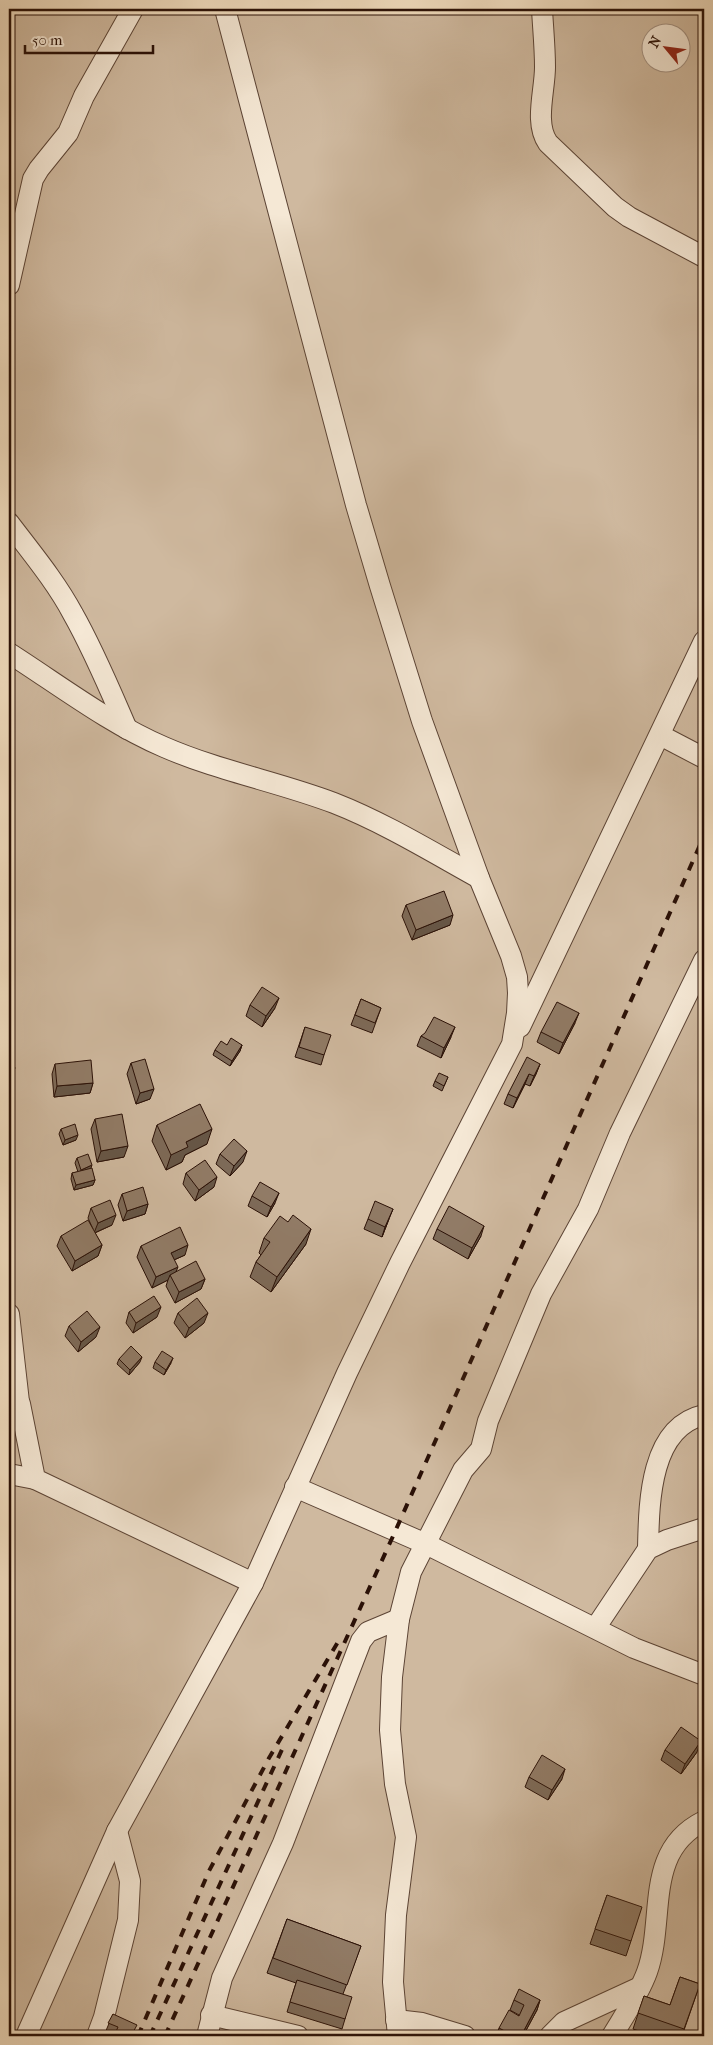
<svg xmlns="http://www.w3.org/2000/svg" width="713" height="2045" viewBox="0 0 713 2045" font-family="'IM FELL French Canon',serif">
<rect width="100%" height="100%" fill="#f0dcbe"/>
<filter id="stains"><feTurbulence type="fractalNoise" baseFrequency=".004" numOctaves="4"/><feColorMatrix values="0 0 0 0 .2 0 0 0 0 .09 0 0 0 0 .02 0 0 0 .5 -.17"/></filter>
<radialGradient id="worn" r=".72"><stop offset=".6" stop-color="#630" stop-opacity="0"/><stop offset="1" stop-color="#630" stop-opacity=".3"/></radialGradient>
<path fill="#cfb99f" stroke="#7d6553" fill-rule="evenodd" d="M9,9H704V2036H9ZM650,32H680V62H650Z"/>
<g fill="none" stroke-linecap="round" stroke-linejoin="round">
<defs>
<g id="minor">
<path d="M542,9C543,28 545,48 545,67C545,91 534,123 548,143L615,207L629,217L704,257"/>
<polyline points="9,285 33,179 39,169 68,133 84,96 133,9"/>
<path d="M9,523C31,552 56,582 73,614C94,651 110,690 127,729"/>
<path d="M9,653C59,685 110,724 164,747C219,771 279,782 334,803C385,823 432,852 479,878"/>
<polyline points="660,735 704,758"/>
<polyline points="520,1027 704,641"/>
<polyline points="9,1314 19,1402"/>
<polyline points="9,1387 20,1404 35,1479 253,1583"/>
<polyline points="9,1474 35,1479"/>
<polyline points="295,1487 426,1544 634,1648 704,1675"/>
<path d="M648,1549C649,1505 649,1427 704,1415"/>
<polyline points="596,1627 648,1549 667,1540 704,1528"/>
<polyline points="211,2015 298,2036"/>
<polyline points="396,2020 422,2023 465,2036"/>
<polyline points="26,2036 117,1831 253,1583 347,1373 400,1263 512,1044 517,1013 518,993 517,977 511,956 479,878 422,721 380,586 356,505 225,9"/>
<polyline points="97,2036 104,2017 128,1920 130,1881 117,1831"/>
<polyline points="207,2036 222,1978 283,1843 361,1641 368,1632 399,1619"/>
<polyline points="398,2036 393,1982 396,1915 406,1837 395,1784 390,1730 392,1677 399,1619 411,1572 463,1470 481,1449 488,1421 541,1294 588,1209 620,1133 704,960"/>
<polyline points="550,2036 564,2022 640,1987"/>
<path d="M612,2036C624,2016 639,1994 647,1972C666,1919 643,1851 704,1821"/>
</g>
</defs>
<use href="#minor" stroke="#5c4435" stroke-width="22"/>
<use href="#minor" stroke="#f5e8d5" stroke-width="20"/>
<g stroke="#2b1107" stroke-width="4" stroke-dasharray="9 9" stroke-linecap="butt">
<polyline points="138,2036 209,1871 269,1758 338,1642"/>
<polyline points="150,2036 285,1743"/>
<polyline points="165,2036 394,1534 704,836"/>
</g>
</g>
<g fill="#7d6a58" stroke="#2b1107">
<polygon points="406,905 450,925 412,940 402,916"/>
<polygon points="361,999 381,1008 372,1033 351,1025"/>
<polygon points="250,1005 275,1008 262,1027 246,1016"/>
<polygon points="575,1023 559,1054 537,1042 541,1032"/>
<polygon points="305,1027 324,1055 321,1065 295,1057"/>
<polygon points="421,1036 451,1037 441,1058 417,1046"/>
<polygon points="227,1045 242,1045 240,1051 230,1066 213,1055 215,1050"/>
<polygon points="131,1063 150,1099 136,1104 127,1074"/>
<polygon points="55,1064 93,1083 90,1093 54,1097 52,1074"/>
<polygon points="540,1064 536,1074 530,1086 525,1084 513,1108 504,1104 508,1094"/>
<polygon points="448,1077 442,1091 433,1086 435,1081"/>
<polygon points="95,1119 124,1157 97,1162 91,1129"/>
<polygon points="157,1125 207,1144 185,1155 182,1162 166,1170 152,1141"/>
<polygon points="61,1129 76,1140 63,1145 59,1134"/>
<polygon points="220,1154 243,1162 230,1176 216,1164"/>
<polygon points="77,1158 91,1168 95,1180 93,1185 74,1190 71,1179 72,1173 78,1172 75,1163"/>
<polygon points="186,1173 214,1187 195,1201 183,1184"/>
<polygon points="122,1194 148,1204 145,1214 123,1221 118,1205"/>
<polygon points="252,1196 275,1203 267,1217 248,1206"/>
<polygon points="91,1208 112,1225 95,1233 102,1245 98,1256 72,1271 57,1246 61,1236 93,1229 88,1218"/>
<polygon points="368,1219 389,1219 382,1237 364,1229"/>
<polygon points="437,1229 481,1236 468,1259 433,1239"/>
<polygon points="264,1238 306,1244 271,1292 250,1277 256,1262 261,1255 259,1253"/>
<polygon points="141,1246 185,1255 174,1260 176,1272 205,1279 201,1289 175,1303 166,1286 168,1280 152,1288 137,1257"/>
<polygon points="129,1312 157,1317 133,1333 126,1323"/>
<polygon points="178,1313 204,1323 185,1338 174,1323"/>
<polygon points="69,1326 96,1337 78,1352 65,1336"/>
<polygon points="119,1359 140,1362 129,1375 117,1364"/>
<polygon points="155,1362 171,1363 164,1375 153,1368"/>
<polygon points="665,1750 697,1752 681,1774 661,1760"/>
<polygon points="529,1777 562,1779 548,1800 525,1787"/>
<polygon points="607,1895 631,1941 626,1956 590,1944"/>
<polygon points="287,1919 361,1946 343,1994 345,2019 342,2029 287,2012 296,1983 267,1973"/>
<polygon points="680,1977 700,1984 682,2036 655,2036 633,2029 644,1996 670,2005"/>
<polygon points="514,2000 540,2000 537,2010 523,2036 496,2036 499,2028 519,2015 510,2010"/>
<polygon points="113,2014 132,2036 111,2036 105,2033"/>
</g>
<g fill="#665647" stroke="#2b1107">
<polygon points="453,915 450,925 412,940 416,930"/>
<polygon points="279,998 275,1008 262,1027 266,1016"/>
<polygon points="579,1013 575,1023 559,1054 563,1043"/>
<polygon points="455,1027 451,1037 441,1058 444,1048"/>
<polygon points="242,1045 240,1051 230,1066 232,1061"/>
<polygon points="540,1064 536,1074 530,1086 534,1076"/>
<polygon points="15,1068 13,1073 9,1075 9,1070"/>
<polygon points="529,1074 525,1084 513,1108 517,1098"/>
<polygon points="93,1083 90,1093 54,1097 57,1086"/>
<polygon points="154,1089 150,1099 136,1104 140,1093"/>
<polygon points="212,1129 207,1144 185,1155 182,1162 166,1170 171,1155 186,1142"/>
<polygon points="78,1135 76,1140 63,1145 65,1140"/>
<polygon points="128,1146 124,1157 97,1162 101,1151"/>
<polygon points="247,1151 243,1162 230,1176 234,1166"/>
<polygon points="92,1165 90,1171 79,1175 81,1170"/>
<polygon points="217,1177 214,1187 195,1201 199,1190"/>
<polygon points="95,1180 93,1185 74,1190 76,1185"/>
<polygon points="279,1193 275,1203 267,1217 271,1207"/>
<polygon points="148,1204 145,1214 123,1221 127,1211"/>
<polygon points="393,1209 389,1219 382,1237 385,1227"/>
<polygon points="116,1215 112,1225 94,1233 98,1223"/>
<polygon points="484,1226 481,1236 468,1259 472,1248"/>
<polygon points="311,1229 306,1244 271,1292 277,1277"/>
<polygon points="102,1245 98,1256 72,1271 75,1261"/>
<polygon points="188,1245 185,1255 167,1263 171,1253"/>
<polygon points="178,1267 174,1277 170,1275 168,1280 152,1288 156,1277"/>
<polygon points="205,1279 201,1289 175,1303 179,1292"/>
<polygon points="161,1307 157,1317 133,1333 136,1323"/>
<polygon points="208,1313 204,1323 185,1338 189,1328"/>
<polygon points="100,1327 96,1337 78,1352 81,1342"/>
<polygon points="142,1357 140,1362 129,1375 130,1370"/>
<polygon points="173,1358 171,1363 164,1375 166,1370"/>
<polygon points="701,1741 697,1752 681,1774 685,1764"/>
<polygon points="565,1769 562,1779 548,1800 552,1790"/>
<polygon points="540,2000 537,2010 523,2036 521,2036"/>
</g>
<g fill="#917b66" stroke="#2b1107">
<polygon points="444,891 453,915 416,930 406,905"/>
<polygon points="262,987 279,998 266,1016 250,1005"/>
<polygon points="361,999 381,1008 375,1023 355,1015"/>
<polygon points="557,1002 579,1013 563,1043 541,1032"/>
<polygon points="434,1017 455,1027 444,1048 421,1036 425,1033"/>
<polygon points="305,1027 331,1035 324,1055 299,1047"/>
<polygon points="231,1038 242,1045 232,1061 215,1050 221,1041 227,1045"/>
<polygon points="9,1052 15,1068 9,1070"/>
<polygon points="527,1057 540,1064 534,1076 529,1074 517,1098 508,1094"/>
<polygon points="145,1059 154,1089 140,1093 131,1063"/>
<polygon points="91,1060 93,1083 57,1086 55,1064"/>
<polygon points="439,1073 448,1077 444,1086 435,1081"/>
<polygon points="200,1104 212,1129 186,1142 188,1147 171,1155 157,1125"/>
<polygon points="122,1114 128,1146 101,1151 95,1119"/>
<polygon points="75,1124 78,1135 65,1140 61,1129"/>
<polygon points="234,1139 247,1151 234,1166 220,1154"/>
<polygon points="88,1154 92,1165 81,1170 77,1158"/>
<polygon points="205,1160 217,1177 199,1190 186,1173"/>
<polygon points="92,1168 95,1180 76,1185 72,1173"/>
<polygon points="260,1182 279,1193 271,1207 252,1196"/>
<polygon points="143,1187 148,1204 127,1211 122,1194"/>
<polygon points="110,1200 116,1215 98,1223 91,1208"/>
<polygon points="375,1201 393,1209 385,1227 368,1219"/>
<polygon points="449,1206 484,1226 472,1248 437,1229"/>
<polygon points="293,1215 311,1229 277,1277 256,1262 270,1242 264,1238 280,1216 288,1222"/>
<polygon points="88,1220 102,1245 75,1261 61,1236"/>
<polygon points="180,1227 188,1245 171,1253 178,1267 156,1277 141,1246"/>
<polygon points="196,1261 205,1279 179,1292 170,1275"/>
<polygon points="154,1296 161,1307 136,1323 129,1312"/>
<polygon points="197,1298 208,1313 189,1328 178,1313"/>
<polygon points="87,1311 100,1327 81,1342 69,1326"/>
<polygon points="131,1346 142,1357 130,1370 119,1359"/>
<polygon points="162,1351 173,1358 166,1370 155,1362"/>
<polygon points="681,1727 701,1741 685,1764 665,1750"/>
<polygon points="542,1755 565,1769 552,1790 529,1777"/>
<polygon points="607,1895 642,1907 631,1941 595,1929"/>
<polygon points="287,1919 361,1946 347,1985 273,1958"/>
<polygon points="680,1977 700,1984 684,2029 638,2013 644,1996 670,2005"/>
<polygon points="297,1980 352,1997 345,2019 290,2002"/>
<polygon points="519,1989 540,2000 521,2036 514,2036 499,2028 509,2010 519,2016 524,2005 514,2000"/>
<polygon points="113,2014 137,2025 131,2036 114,2036 118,2027 108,2023"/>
</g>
<rect width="713" height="2045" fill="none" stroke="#f0dcbe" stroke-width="30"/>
<rect x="10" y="10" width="693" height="2025" fill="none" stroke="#2b1107" stroke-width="2.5"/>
<rect x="15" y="15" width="683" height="2015" fill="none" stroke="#2b1107"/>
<g transform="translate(666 48) rotate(299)"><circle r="24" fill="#f5e8d5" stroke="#a49283"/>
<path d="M0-4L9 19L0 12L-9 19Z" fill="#8f2418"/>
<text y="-8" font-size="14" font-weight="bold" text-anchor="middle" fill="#2b1107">N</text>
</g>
<path d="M25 45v8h128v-8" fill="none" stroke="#2b1107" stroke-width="2.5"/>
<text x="32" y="45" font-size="15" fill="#2b1107" stroke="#f5e8d5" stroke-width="4" paint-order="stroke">50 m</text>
<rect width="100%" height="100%" filter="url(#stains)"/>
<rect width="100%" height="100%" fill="url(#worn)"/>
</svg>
